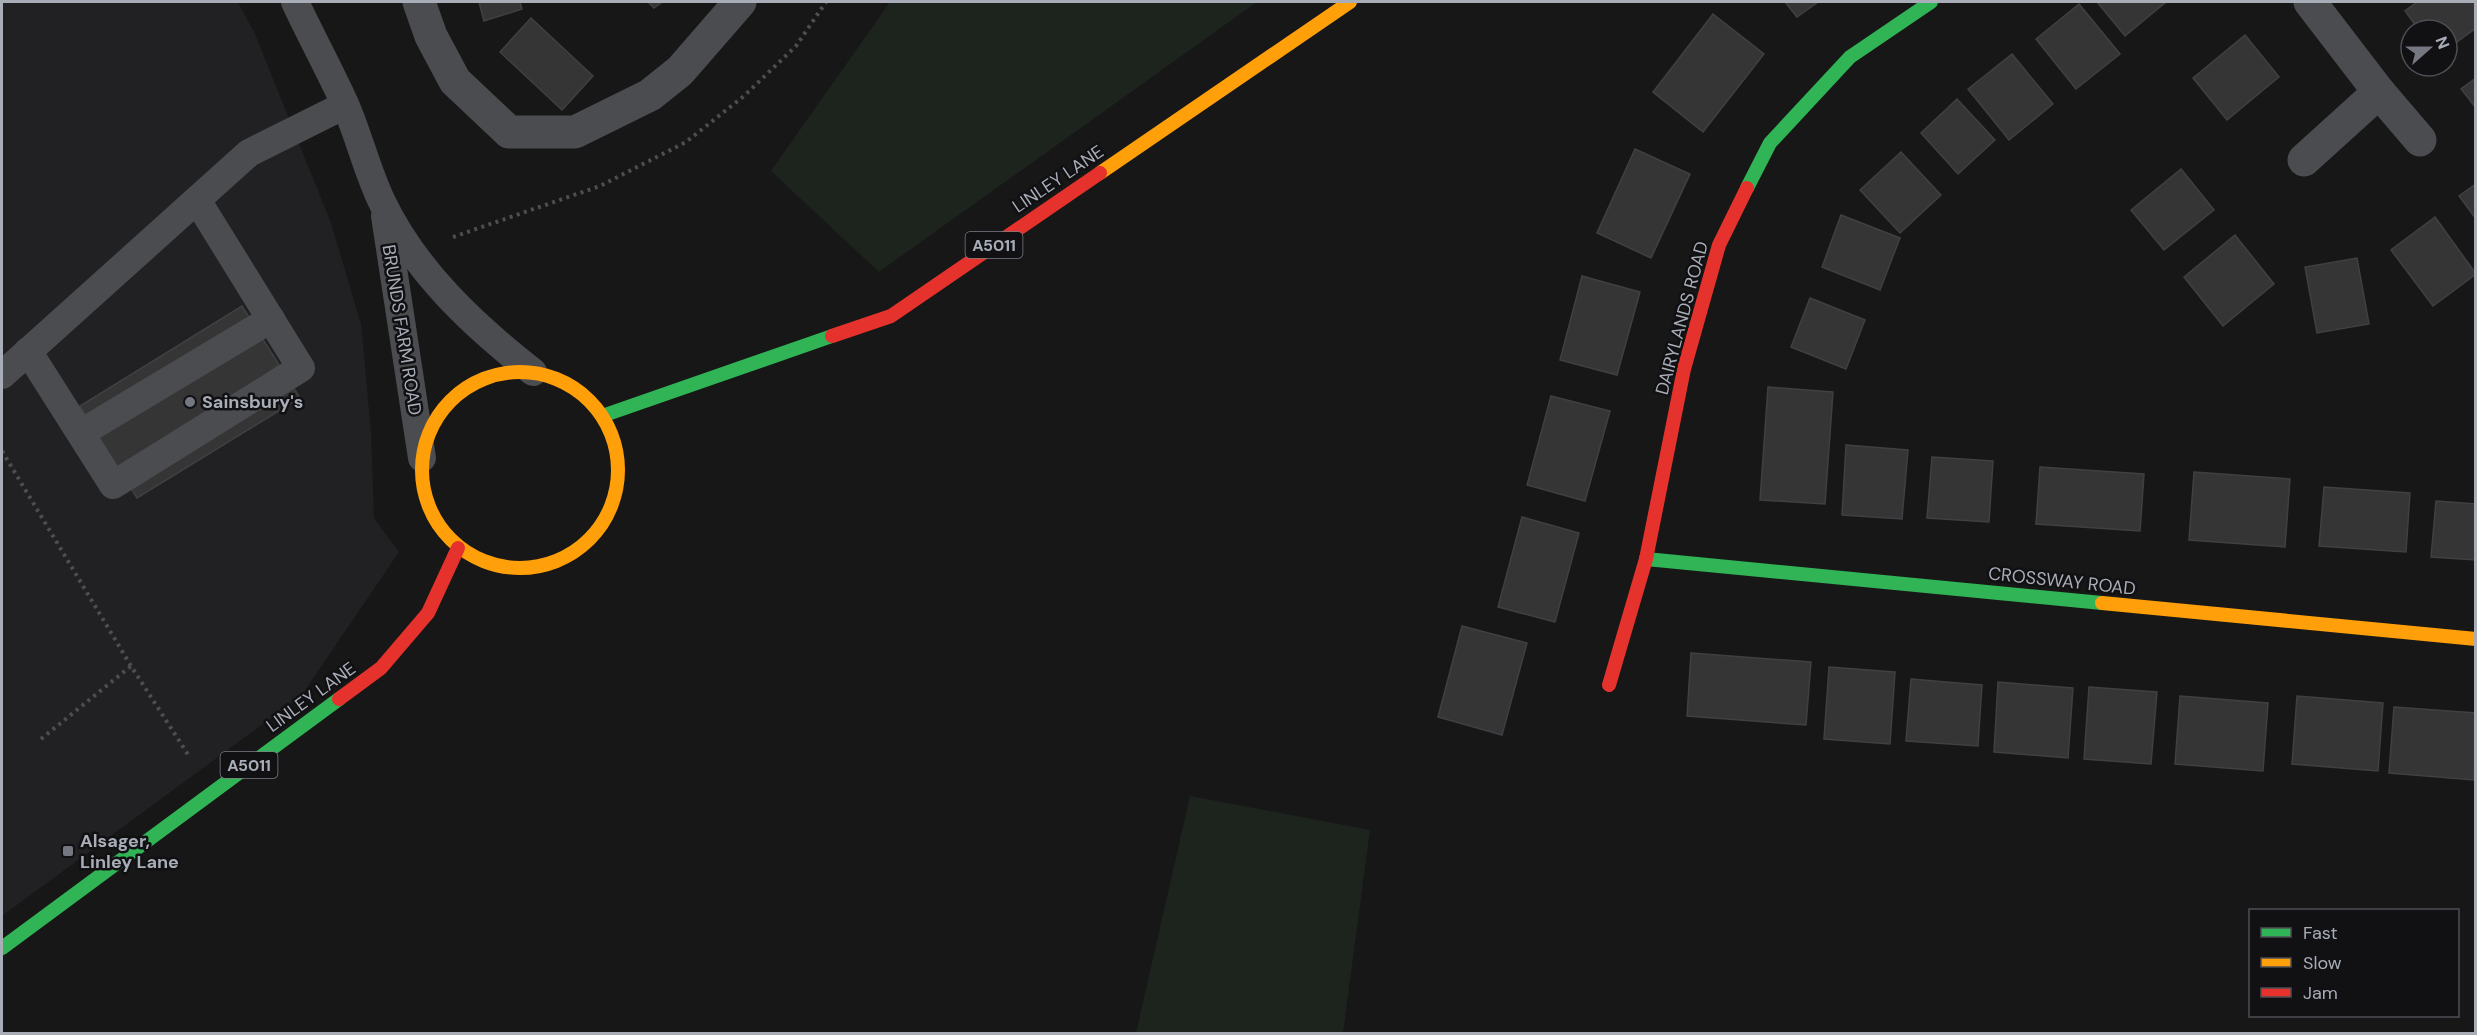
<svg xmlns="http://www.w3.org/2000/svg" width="2477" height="1035" viewBox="0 0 2477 1035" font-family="'DM Sans',sans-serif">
<rect width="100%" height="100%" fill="#171717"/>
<polygon fill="#212123" points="2,2 238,2 255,34 331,223 361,324 371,432 374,518 399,552 301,696 2,916"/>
<g fill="#1d241e">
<polygon points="890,2 1257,2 879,272 771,171"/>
<polygon points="1190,796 1370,830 1343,1033 1136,1033"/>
</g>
<g fill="#353536" stroke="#3f4043" stroke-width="1.5">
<polygon points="479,2 520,2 522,9 484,21"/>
<polygon points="648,2 662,2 654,8"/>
<polygon points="1785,2 1818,2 1797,17"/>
<polygon points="2097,2 2166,2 2125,36"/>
<polygon points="2417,2 2476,2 2476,28 2447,49 2447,30 2419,30 2405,11"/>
<polygon points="2079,4 2120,54 2076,89 2036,39"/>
<polygon points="1713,14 1764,54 1703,132 1653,92"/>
<polygon points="531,18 593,76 562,110 500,52"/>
<polygon points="2245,35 2279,77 2227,120 2193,78"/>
<polygon points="2012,54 2053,104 2009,140 1968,89"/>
<polygon points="2476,78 2476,108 2461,89"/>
<polygon points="1957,99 1995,140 1958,174 1921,133"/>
<polygon points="1635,149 1690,174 1651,258 1597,233"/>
<polygon points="1901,152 1941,195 1900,233 1860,190"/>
<polygon points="2181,169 2214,210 2164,250 2131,210"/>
<polygon points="2476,184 2476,219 2459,196"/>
<polygon points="1841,215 1900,238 1880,290 1822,267"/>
<polygon points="2435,217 2476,274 2433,306 2391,250"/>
<polygon points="2235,235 2274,284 2223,326 2184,277"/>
<polygon points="2357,258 2369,324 2317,333 2305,267"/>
<polygon points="1582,276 1640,292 1617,375 1560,360"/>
<polygon points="1810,298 1865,320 1846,369 1791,347"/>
<polygon points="242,306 300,398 137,498 80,406"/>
<polygon points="1768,387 1833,392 1825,504 1760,500"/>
<polygon points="1551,396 1610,411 1585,501 1527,485"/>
<polygon points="1846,445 1908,450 1902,519 1842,515"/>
<polygon points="1932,457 1993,461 1989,522 1927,518"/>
<polygon points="2040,467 2144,474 2140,531 2036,524"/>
<polygon points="2194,472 2290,479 2285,547 2189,540"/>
<polygon points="2324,487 2410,493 2406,552 2319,546"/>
<polygon points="2436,501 2476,504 2476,560 2431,557"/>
<polygon points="1522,517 1579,533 1555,622 1498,607"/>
<polygon points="1462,626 1527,643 1502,735 1438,717"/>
<polygon points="1691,653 1811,662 1806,725 1687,716"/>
<polygon points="1829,667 1895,672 1890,744 1824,739"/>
<polygon points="1911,679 1982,685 1978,746 1906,741"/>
<polygon points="1998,682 2073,688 2068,758 1994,752"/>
<polygon points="2089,687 2157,692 2151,764 2084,759"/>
<polygon points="2180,696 2268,703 2263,771 2175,764"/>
<polygon points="2297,696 2383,703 2378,771 2292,764"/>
<polygon points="2394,707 2476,713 2474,780 2389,773"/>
</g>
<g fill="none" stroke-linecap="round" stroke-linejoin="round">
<g stroke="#4d4e52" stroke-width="4" stroke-dasharray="3 4.5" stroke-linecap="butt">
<polyline points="453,237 600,186 686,142 744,96 796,46 826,2"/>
<polyline points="2,451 131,666 189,756"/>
<polyline points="41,739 131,666"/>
</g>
<g stroke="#4b4c50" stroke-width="28">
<path d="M295,2C311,36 329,69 345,104C359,136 367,171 382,202C416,272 473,325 533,372"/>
<polyline points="385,216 422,458"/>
<polyline points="28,351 113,485 301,368 197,200"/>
<polyline points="2,375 249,153 345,105"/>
<polyline points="81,433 271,319"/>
</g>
<g stroke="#4b4c50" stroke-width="33">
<polyline points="419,2 431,36 455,81 509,132 575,132 650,95 680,71 740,2"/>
<polyline points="2310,2 2379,92 2420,140"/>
<polyline points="2304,160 2379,92"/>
</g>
<g stroke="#30b455" stroke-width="14">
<polyline points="1747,188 1770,143 1850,57 1931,2"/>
<polyline points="602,416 832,336"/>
<polyline points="1646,559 2102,603"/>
<polyline points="2,948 339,699"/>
</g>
<g stroke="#ff9f0a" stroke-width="14">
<polyline points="1100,173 1350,2"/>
<circle cx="520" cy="470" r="98"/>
<polyline points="2102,603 2476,639"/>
</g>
<g stroke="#e5322d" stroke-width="14">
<polyline points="832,336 891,316 1100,173"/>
<polyline points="1609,685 1646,559 1684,369 1719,245 1747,188"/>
<polyline points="339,699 381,668 428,613 458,548"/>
</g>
</g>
<g fill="#757880" stroke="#111113" stroke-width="2">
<circle cx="190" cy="402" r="6"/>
<rect x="62" y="845" width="12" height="12" rx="3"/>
</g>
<g text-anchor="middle" stroke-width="5" stroke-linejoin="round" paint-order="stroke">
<g fill="#111113" stroke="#7b7e86" stroke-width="1.5">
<rect x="965.5" y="232" width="57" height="26" rx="4.5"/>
<rect x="220.5" y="752" width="57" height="26" rx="4.5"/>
</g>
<g font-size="16" font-weight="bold" fill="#a8adb8">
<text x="994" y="251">A5011</text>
<text x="249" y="771">A5011</text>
</g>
<g font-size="18" fill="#a8adb8" stroke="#111113">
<text transform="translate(1058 179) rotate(-34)" y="6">LINLEY LANE</text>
<text transform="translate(1682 318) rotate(-75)" y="6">DAIRYLANDS ROAD</text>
<text transform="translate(402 330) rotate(81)" y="6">BRUNDS FARM ROAD</text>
<text transform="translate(2062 581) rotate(6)" y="6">CROSSWAY ROAD</text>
<text transform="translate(311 697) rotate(-36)" y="6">LINLEY LANE</text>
</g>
<g font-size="18" font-weight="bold" fill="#a8adb8" stroke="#111113" text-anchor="start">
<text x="202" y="408">Sainsbury's</text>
<text x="80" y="847">Alsager,<tspan x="80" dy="21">Linley Lane</tspan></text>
</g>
</g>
<rect width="2477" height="1035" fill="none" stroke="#a8adb8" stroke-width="6"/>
<rect x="2249" y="909" width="210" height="108" fill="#111113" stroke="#4d4f55" stroke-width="1.5"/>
<rect x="2261" y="928" width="30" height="9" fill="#30b455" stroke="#4d4f55" stroke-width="1.5"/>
<text x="2303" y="939" font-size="18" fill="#a8adb8">Fast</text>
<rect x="2261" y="958" width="30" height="9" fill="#ff9f0a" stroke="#4d4f55" stroke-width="1.5"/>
<text x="2303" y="969" font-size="18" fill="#a8adb8">Slow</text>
<rect x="2261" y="988" width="30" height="9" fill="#e5322d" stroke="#4d4f55" stroke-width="1.5"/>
<text x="2303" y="999" font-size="18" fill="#a8adb8">Jam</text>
<g transform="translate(2429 48) rotate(69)"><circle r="28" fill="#111113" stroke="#4d4f55" stroke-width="1.5"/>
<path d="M0-4.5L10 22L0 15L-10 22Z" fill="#757880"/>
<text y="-9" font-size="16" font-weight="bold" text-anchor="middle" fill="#a8adb8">N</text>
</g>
</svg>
